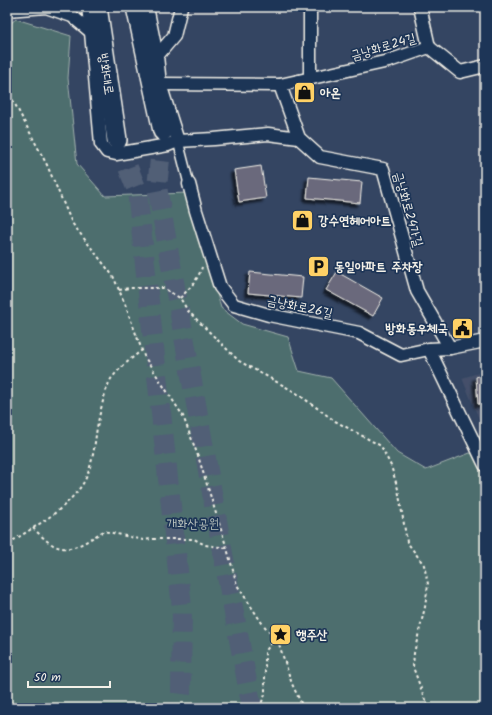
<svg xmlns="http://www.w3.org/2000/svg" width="492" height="715" viewBox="0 0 492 715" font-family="Kalam,'Poor Story',sans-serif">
<defs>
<filter id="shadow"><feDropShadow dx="-3.5" dy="3.5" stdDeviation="1" flood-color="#0009"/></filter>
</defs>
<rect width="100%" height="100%" fill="#344562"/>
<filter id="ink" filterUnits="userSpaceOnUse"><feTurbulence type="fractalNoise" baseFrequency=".025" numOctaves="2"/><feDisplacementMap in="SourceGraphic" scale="8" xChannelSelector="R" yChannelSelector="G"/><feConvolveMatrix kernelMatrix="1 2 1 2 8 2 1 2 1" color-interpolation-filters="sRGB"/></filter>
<g filter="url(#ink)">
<polygon fill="#44506a" points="485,371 485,433 462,378"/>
<polygon fill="#4d6e6e" stroke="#a0b0ab" points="16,19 71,36 68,78 77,164 105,196 188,193 221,308 242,324 288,337 299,371 331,378 397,453 426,470 470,453 485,458 485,708 7,708 7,434 10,415 7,412 7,26"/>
<g fill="#6a697c" stroke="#f4f1e8" filter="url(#shadow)">
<polygon points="261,166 266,198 239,202 234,170"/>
<polygon points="309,177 362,182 360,203 307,198"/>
<polygon points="250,272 303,277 301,298 248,293"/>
<polygon points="337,272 383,298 373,316 326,290"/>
<polygon points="485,374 485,404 478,404 476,377"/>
</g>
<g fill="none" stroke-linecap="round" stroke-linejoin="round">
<g stroke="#515f76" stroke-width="20" stroke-dasharray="20 10" stroke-linecap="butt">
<polyline points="163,131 157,187 227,576 252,708"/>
<polyline points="117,140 137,190 182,608 181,693 179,708"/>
</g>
<defs>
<polyline id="pedestrian" points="178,141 189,184"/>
<g id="minor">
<polyline points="88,7 91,32 101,144 107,152 116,154 168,145 178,141 160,84 157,56 147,7"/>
<polyline points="420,7 429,47"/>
<polyline points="7,10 46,7 72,16 91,32"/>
<polyline points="429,47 460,72 485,66"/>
<polyline points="157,56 174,36 181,7"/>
<polyline points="310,79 310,7"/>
<polyline points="160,84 280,85 389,61 429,47"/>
<polyline points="280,85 299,138 320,157 383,169 417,291 450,348"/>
<polyline points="178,141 214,139 268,134 299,138"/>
<polyline points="189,184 196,211 220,287 234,305 269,315 359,333 401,355 429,349 450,348 485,341"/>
<polyline points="429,349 485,465"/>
</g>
<g id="primary">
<polyline points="97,7 117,140"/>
<polyline points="136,7 163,131"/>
</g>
</defs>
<use href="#pedestrian" stroke="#f4f1e8" stroke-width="12"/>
<use href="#minor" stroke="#f4f1e8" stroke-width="15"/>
<use href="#primary" stroke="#f4f1e8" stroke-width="22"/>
<g stroke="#f4f1e8" stroke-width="2" stroke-dasharray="3 3" stroke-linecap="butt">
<polyline points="7,89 47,165 72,223 113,276 125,304 144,356 183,416 198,456 228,552 237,585 262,623 279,644 292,684 301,703 309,708"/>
<polyline points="119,290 129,288 163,288 180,298 188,311 239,361 295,392 335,421 381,446 391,466 398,489 407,542 424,565 428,584 425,607 414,653 413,667 428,708"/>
<path d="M180,298C189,289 198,280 202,267"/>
<path d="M33,528C39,534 47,542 55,546C73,554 89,539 104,531L143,540L153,539H194L205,545L227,548"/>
<path d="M7,541L14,540C39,524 65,510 82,485C91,472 94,450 96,435C97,424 105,388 111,379C120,367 131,359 142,350"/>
<polyline points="259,708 265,695 265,652 274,639"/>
</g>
<use href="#pedestrian" stroke="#1d3557" stroke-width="9"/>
<use href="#minor" stroke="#1d3557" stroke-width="12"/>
<use href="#primary" stroke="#1d3557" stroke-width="19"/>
</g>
</g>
<defs>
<symbol id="shop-square" viewBox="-11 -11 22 22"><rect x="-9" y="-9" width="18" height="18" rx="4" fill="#ffd166" stroke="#1d3557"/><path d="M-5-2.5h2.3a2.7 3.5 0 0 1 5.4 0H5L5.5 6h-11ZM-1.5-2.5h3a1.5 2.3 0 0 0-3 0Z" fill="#111"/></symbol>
<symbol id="parking-square" viewBox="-11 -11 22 22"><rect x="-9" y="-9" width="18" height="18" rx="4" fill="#ffd166" stroke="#1d3557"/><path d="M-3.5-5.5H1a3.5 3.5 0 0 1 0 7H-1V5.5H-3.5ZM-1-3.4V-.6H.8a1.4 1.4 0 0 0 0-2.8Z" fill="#111"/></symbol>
<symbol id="civic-square" viewBox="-11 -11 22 22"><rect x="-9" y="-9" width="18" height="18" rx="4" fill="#ffd166" stroke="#1d3557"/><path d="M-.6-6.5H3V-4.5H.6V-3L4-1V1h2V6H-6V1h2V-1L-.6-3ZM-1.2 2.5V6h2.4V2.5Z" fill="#111"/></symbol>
<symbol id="sight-square" viewBox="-11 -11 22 22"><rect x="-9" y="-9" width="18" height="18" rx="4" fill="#ffd166" stroke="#1d3557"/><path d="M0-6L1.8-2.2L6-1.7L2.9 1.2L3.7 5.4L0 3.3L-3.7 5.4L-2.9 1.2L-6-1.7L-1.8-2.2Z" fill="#111"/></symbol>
</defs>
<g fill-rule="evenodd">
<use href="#shop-square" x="292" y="80" width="25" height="25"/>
<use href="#shop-square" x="290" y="208" width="25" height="25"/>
<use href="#parking-square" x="306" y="254" width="25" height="25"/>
<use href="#civic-square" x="450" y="316" width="25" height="25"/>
<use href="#sight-square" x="268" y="622" width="25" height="25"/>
</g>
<g text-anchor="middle" stroke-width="3.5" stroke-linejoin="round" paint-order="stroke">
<g font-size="13" fill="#f4f1e8" stroke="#1d3557">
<text transform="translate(383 46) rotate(-16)" y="5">금낭화로24길</text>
<text transform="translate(107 74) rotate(81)" y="5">방화대로</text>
<text transform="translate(409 209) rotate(74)" y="5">금낭화로24가길</text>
<text transform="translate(300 306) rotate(12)" y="5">금낭화로26길</text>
</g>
<g font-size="13" font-weight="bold" fill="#f4f1e8" stroke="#1d3557" text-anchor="start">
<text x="320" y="97">아온</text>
<text x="318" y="225">강수연헤어아트</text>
<text x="334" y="271">동일아파트 주차장</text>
<text x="448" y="333" text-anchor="end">방화동우체국</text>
<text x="296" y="639">행주산</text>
</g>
<g font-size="13" fill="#bac3bd" stroke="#1d3557">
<text x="193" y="528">개화산공원</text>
</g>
</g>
<rect width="492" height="715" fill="none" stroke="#1d3557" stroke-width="24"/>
<rect x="12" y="12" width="468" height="691" fill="none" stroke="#f4f1e8" stroke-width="1.5" filter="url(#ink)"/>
<path d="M28 681v6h82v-6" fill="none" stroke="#f4f1e8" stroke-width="2"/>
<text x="34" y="681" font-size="12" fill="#f4f1e8" stroke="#1d3557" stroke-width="3" paint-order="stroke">50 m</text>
</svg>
